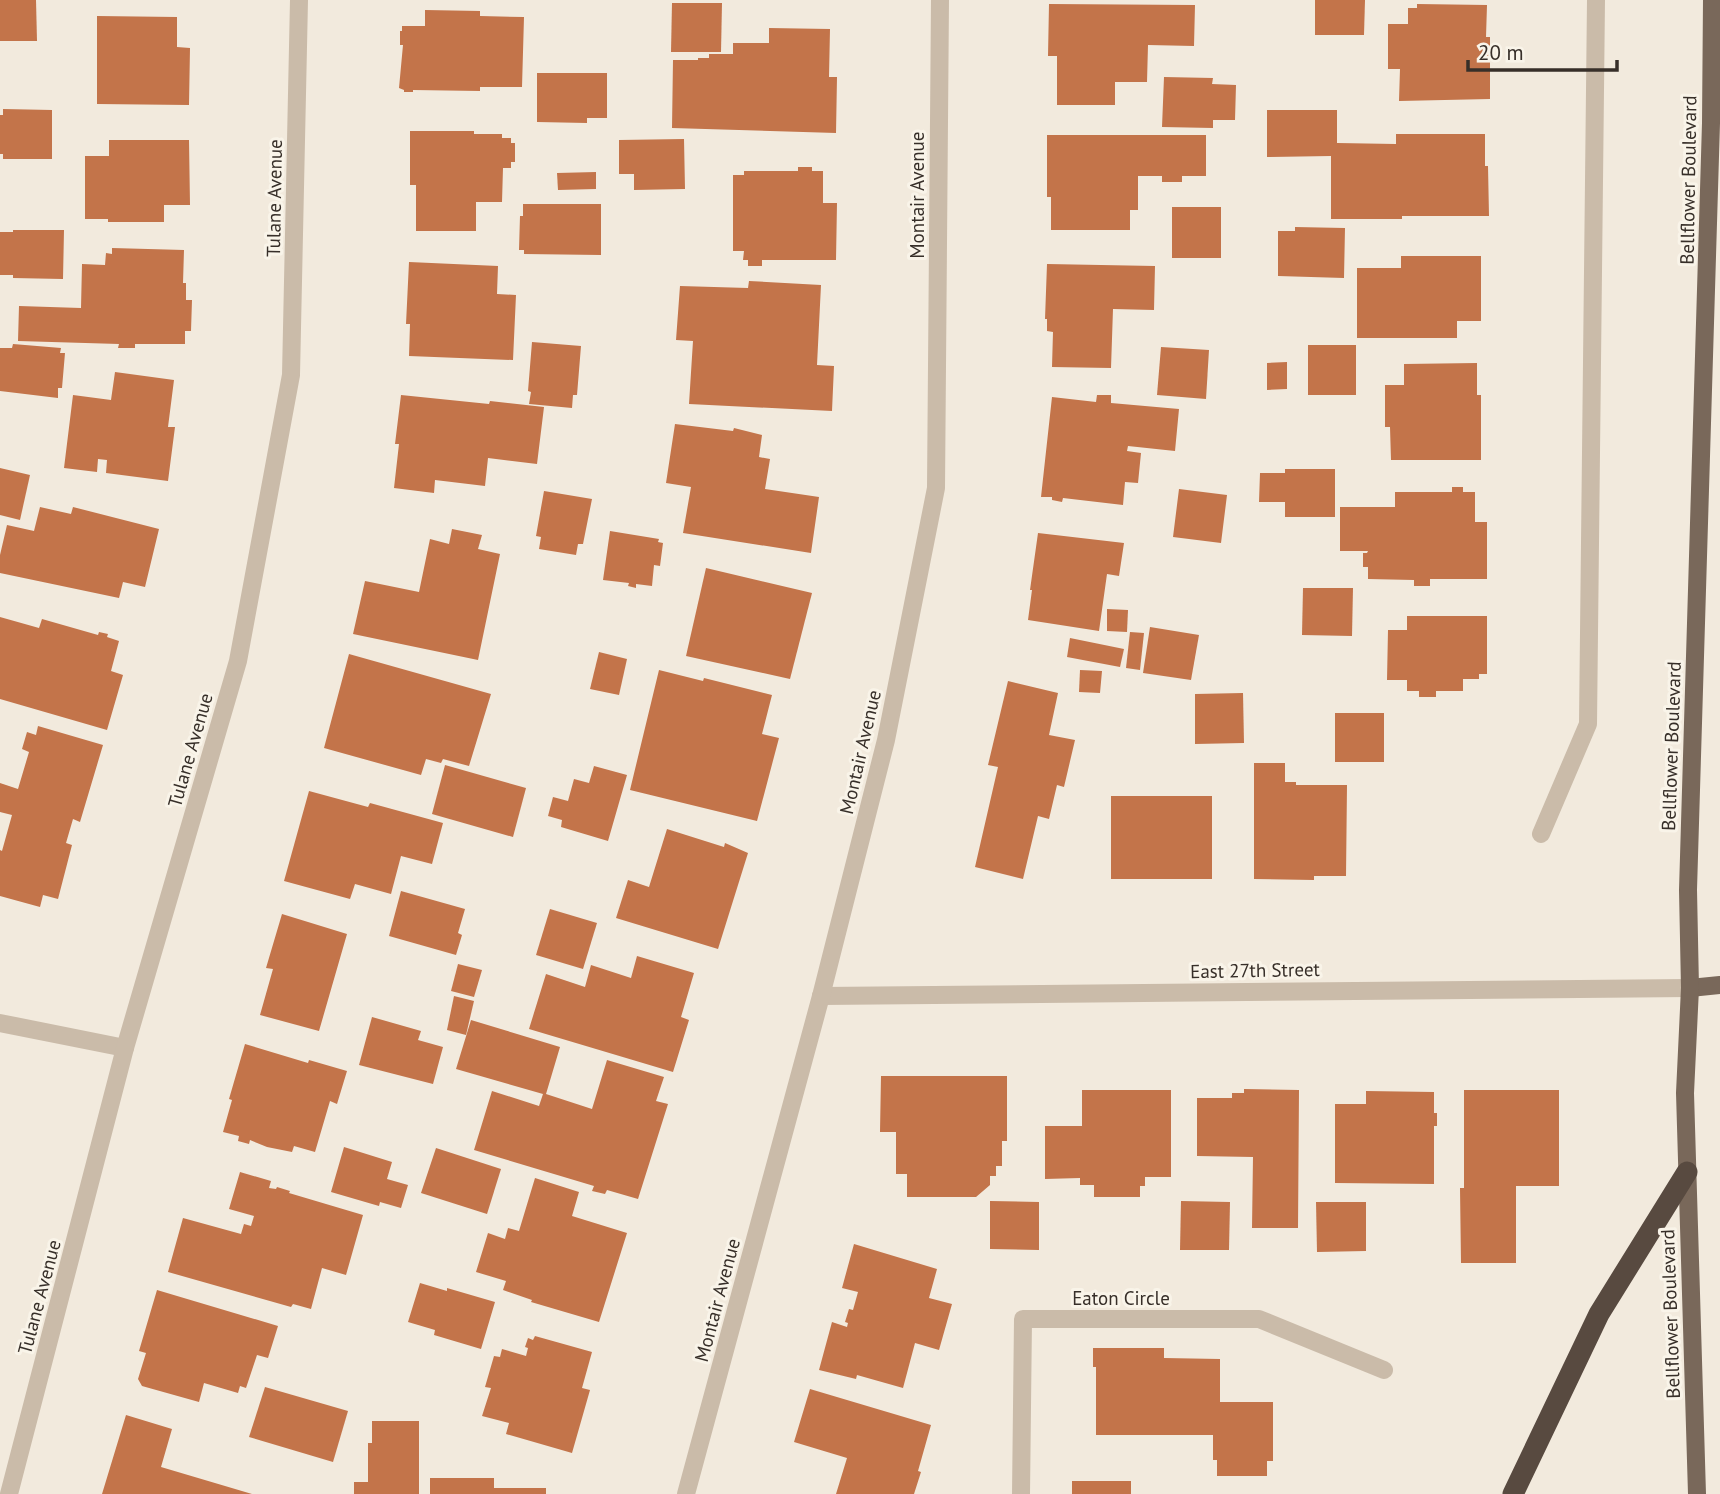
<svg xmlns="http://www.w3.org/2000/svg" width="1720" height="1494" viewBox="0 0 1720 1494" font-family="'PT Sans',sans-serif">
<rect width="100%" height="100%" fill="#f2eadd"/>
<g fill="#c3744a">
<polygon points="0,0 36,0 37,41 0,41"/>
<polygon points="1315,0 1365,0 1364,35 1315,35"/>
<polygon points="672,3 722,3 721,52 671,52"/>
<polygon points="1049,4 1195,5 1194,46 1148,45 1147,82 1115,82 1115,105 1057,105 1057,56 1048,56"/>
<polygon points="1417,4 1487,5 1486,37 1490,37 1490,99 1399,101 1400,69 1388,69 1388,24 1408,24 1408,8 1417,8"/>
<polygon points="425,10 480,11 480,16 524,17 522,87 480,87 480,91 413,90 413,92 404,92 404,90 399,88 403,45 400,45 400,31 402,31 402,26 425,26"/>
<polygon points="97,16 177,17 177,47 190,48 189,105 97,104"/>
<polygon points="769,28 830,29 829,77 837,77 836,133 672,128 673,60 698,60 698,58 709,58 709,54 733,54 733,43 769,43"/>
<polygon points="537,73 607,73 607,118 587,118 587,123 537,122"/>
<polygon points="1164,77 1213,78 1212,84 1236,85 1235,120 1213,120 1213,128 1162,127"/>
<polygon points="3,109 52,110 52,159 3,159 3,154 0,154 0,115 3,115"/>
<polygon points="1267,110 1337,110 1337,143 1396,144 1396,134 1485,134 1485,166 1488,166 1489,216 1402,216 1402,219 1331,219 1331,156 1267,157"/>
<polygon points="410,131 474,131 474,134 502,134 502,138 511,138 511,143 515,143 515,162 511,162 511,168 503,168 502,202 476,202 476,231 416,231 416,185 410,185"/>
<polygon points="1047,135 1206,135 1206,176 1182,176 1182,182 1162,182 1162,176 1138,176 1138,210 1130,210 1130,230 1051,230 1051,197 1047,197"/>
<polygon points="684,139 685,189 634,190 634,174 619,174 619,140"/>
<polygon points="109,140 189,140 190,205 164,205 164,222 108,222 108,219 85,219 85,156 109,156"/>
<polygon points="798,167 812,167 812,171 823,171 823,203 837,203 836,260 762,260 762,266 748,266 748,260 743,260 744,251 733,251 733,175 744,175 744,171 798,171"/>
<polygon points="596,172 596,189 558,190 557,173"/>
<polygon points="523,204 601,204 601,255 524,254 524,250 519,250 520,216 523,216"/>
<rect x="1172" y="207" width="49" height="51"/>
<polygon points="1295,227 1345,228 1344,278 1278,276 1278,231 1295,231"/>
<polygon points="13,230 64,230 63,279 13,278 13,275 0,275 0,232 13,232"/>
<polygon points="112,248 184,250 183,283 186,283 186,300 192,300 191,331 185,331 185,344 135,344 135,348 118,348 119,344 18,341 19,306 81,308 82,264 105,265 106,253 112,254"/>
<polygon points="1401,256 1481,256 1481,321 1457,321 1457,338 1357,338 1357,268 1401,268"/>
<polygon points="409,262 498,266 497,294 516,295 513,360 409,356 410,324 406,324"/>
<polygon points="1047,264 1155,266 1154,310 1113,309 1111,368 1052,367 1053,332 1047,331 1047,319 1045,319"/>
<polygon points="749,281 821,285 817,365 834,366 832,411 689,404 693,341 676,340 680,286 748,288"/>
<polygon points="532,342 581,346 577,395 573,395 572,408 529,404 531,392 528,391"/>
<polygon points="13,344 61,348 60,353 65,353 62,388 58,388 58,398 0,391 0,348 12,348"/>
<rect x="1308" y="345" width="48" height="50"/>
<polygon points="1161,347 1209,350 1206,399 1157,395"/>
<polygon points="1287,362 1287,389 1267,390 1267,363"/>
<polygon points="1477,363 1477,395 1481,395 1481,460 1391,460 1390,427 1385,427 1385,385 1404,385 1404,364"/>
<polygon points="115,372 174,380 168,427 175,427 168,481 106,473 107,460 98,459 97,472 64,468 73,395 111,400"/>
<polygon points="401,395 489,404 490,401 544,407 537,464 488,458 485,486 435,480 434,493 394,488 399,444 395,444"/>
<polygon points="1097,395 1111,395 1111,403 1179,409 1175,451 1128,446 1127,451 1141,453 1138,483 1125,482 1123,505 1063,498 1062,502 1052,500 1052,497 1041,497 1052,397 1096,402"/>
<polygon points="675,424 733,431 734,428 762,435 759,457 770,459 765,489 819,497 811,553 683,533 691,487 666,483"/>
<polygon points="0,468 30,475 20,520 0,515"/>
<polygon points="1285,469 1335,469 1335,517 1285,517 1285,502 1259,502 1260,473 1285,473"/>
<polygon points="1452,487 1463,487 1463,492 1475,492 1475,522 1487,522 1487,579 1430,579 1430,586 1414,586 1414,580 1368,579 1368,567 1363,567 1363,553 1367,553 1368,551 1340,551 1340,507 1395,507 1395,492 1452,492"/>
<polygon points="1179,489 1227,495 1221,543 1173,537"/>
<polygon points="544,491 592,499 583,544 578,544 576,555 539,549 541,537 536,536"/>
<polygon points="40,507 71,514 73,507 159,529 145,587 123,582 119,598 0,573 0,555 7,525 34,531"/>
<polygon points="452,529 482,535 478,549 500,554 478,660 353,634 365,581 419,592 430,539 449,544"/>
<polygon points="610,531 659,539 658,542 663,543 660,566 654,565 652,586 636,584 636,588 628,586 629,583 603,580"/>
<polygon points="1038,533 1124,543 1119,576 1107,574 1099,631 1028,620 1032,590 1030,590"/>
<polygon points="706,568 812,593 790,679 686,656"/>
<polygon points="1303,588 1353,588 1352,636 1302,635"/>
<polygon points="1107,609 1128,610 1127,632 1107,631"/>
<polygon points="1407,616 1487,616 1487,674 1479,674 1479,679 1463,679 1463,691 1436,691 1436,697 1419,697 1419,691 1407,691 1407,680 1387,680 1388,630 1407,630"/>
<polygon points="0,617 39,628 42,619 98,635 99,632 108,634 107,637 119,641 111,671 123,675 107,730 0,699"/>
<polygon points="1150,627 1199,635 1191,680 1143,673"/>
<polygon points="1130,632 1144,633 1140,670 1126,668"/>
<polygon points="1070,638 1124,649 1120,667 1067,657"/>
<polygon points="599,652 627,659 619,695 590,689"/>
<polygon points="349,654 491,694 469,766 443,759 441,763 426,759 421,775 324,748"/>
<polygon points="659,670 703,681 704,678 772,695 762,734 779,738 757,821 630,790"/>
<polygon points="1080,670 1102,671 1100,693 1079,692"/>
<polygon points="1008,681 1058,693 1049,735 1075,740 1064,787 1057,785 1049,819 1038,816 1023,879 975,867 998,767 988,765"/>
<polygon points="1243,693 1244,743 1195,744 1195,694"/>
<rect x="1335" y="713" width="49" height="49"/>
<polygon points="38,726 103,745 80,822 73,819 66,843 72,845 58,899 43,895 40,907 0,896 0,850 2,851 12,815 0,812 0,783 18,789 29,752 22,749 27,732 36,735"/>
<polygon points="1254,763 1285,763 1285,782 1296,782 1296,785 1347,785 1346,876 1314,876 1314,880 1254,879"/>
<polygon points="445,765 526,788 513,837 432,814"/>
<polygon points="594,766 627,775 608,841 561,827 562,820 548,816 553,797 568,801 574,779 589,783"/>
<polygon points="309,791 368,807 370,803 443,823 432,864 401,856 391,894 355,884 350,899 284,881"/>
<rect x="1111" y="796" width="101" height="83"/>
<polygon points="667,829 724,847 725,843 748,853 718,949 616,918 628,880 649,887"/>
<polygon points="401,891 465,909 458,933 462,935 456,955 389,936"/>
<polygon points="550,909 597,923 583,969 536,955"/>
<polygon points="282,914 347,934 319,1031 260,1015 273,969 266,968"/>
<polygon points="637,956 694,973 681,1017 689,1020 673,1072 529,1029 546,974 585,987 591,965 631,978"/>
<polygon points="458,964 482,970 474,997 451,991"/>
<polygon points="454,996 474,1001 466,1035 447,1030"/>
<polygon points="372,1017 421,1031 418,1040 443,1047 433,1084 359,1065"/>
<polygon points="471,1020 560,1047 546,1094 592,1109 607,1060 664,1077 656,1101 668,1104 638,1199 607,1190 605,1194 592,1191 594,1186 474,1150 492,1091 539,1106 543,1094 456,1069"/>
<polygon points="245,1044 308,1063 309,1060 347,1071 337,1104 330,1101 315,1152 294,1146 292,1152 267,1147 250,1140 249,1144 238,1141 239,1136 223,1132 232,1100 229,1099"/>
<polygon points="881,1076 1007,1076 1007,1141 1002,1141 1002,1166 996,1166 996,1176 990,1176 990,1185 976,1197 907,1197 907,1174 896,1174 896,1132 880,1132"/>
<polygon points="1244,1089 1299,1090 1298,1228 1252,1228 1253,1157 1197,1156 1197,1098 1232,1098 1232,1093 1244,1093"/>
<polygon points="1082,1090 1171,1090 1171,1177 1145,1177 1145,1186 1140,1186 1140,1197 1094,1197 1094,1185 1080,1185 1080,1178 1045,1179 1045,1126 1082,1126"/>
<polygon points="1464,1090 1559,1090 1559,1186 1516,1186 1516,1263 1461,1263 1460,1188 1464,1188"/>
<polygon points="1366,1091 1434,1092 1434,1113 1437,1113 1437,1126 1434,1126 1434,1184 1335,1183 1335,1104 1366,1104"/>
<polygon points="344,1147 392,1162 387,1179 408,1185 401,1208 380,1202 379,1206 331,1192"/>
<polygon points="436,1148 501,1169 487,1214 421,1193"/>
<polygon points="240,1172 271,1181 269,1188 276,1189 277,1187 290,1191 289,1193 363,1215 346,1275 322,1268 311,1309 293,1304 291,1307 168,1272 183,1218 241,1234 244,1224 251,1226 254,1216 229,1209"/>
<polygon points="535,1178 579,1192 572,1216 627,1233 599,1322 531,1302 532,1300 503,1290 506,1281 476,1272 488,1233 505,1239 508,1228 519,1231"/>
<polygon points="990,1201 1039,1202 1039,1250 990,1249"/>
<polygon points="1181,1201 1230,1202 1229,1250 1180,1250"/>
<polygon points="1316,1202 1366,1202 1366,1251 1317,1252"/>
<polygon points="854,1244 937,1269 929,1298 952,1304 939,1350 915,1343 903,1388 857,1375 856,1379 819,1370 832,1322 847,1327 848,1323 845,1322 849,1309 853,1310 858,1292 842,1288"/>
<polygon points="420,1283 447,1291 447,1288 495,1302 481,1349 434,1335 435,1330 408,1322"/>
<polygon points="157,1290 278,1326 268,1358 257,1355 246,1388 240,1386 238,1393 204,1383 199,1402 142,1386 138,1379 146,1353 139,1351"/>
<polygon points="535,1336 592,1352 582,1388 590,1390 572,1453 506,1434 509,1423 482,1416 491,1388 485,1387 494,1356 500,1357 502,1349 526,1356 528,1348 525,1347 528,1338 533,1340"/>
<polygon points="1093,1348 1164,1348 1164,1358 1220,1359 1220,1402 1273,1402 1273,1461 1267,1461 1267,1476 1217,1476 1217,1460 1213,1460 1213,1435 1096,1435 1096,1367 1093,1367"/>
<polygon points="265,1387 348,1411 333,1462 249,1437"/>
<polygon points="810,1389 931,1425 918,1471 921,1472 914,1494 836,1494 847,1458 794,1442"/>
<polygon points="126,1415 172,1429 161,1467 252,1494 102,1494"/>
<polygon points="372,1421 419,1421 419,1494 354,1494 354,1482 368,1482 368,1443 372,1443"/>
<polygon points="430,1478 494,1478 494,1488 546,1488 546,1494 430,1494"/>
<rect x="1072" y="1481" width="59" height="13"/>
</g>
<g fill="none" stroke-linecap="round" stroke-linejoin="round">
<g stroke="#cabba9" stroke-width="18">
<polyline points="1541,834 1588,724 1596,0"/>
<polyline points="821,996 1690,988"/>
<polyline points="0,1023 125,1048"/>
<polyline points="9,1494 125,1048 238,661 291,375 299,0"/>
<polyline points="686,1494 821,996 886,740 936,488 940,0"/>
<polyline points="1021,1494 1023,1319 1259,1319 1384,1370"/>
</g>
<g stroke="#79685a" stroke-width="18">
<polyline points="1690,988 1720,985"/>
<polyline points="1697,1494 1685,1093 1690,988 1688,890 1711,123 1712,0"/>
</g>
<polyline stroke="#584a40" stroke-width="21" points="1513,1494 1599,1314 1687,1172"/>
</g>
<g text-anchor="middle" stroke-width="6" stroke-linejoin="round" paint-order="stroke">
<g font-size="19" fill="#372f29" stroke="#f9f4e9">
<text transform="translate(1688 180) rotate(-89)" y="7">Bellflower Boulevard</text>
<text transform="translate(917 195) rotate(-90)" y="7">Montair Avenue</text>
<text transform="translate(274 198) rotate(-89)" y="7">Tulane Avenue</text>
<text transform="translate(1671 746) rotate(-88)" y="7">Bellflower Boulevard</text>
<text transform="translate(190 750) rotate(-74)" y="7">Tulane Avenue</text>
<text transform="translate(860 752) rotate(-77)" y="7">Montair Avenue</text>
<text transform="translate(1255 970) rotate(-1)" y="7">East 27th Street</text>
<text transform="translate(39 1297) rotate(-75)" y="7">Tulane Avenue</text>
<text x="1121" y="1305">Eaton Circle</text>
<text transform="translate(717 1300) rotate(-75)" y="7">Montair Avenue</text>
<text transform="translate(1670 1314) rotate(-92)" y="7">Bellflower Boulevard</text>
</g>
</g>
<path d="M1468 60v10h149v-10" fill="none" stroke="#372f29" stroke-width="3.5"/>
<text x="1478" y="60" font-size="21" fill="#372f29" stroke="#f9f4e9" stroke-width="5" paint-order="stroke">20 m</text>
</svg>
